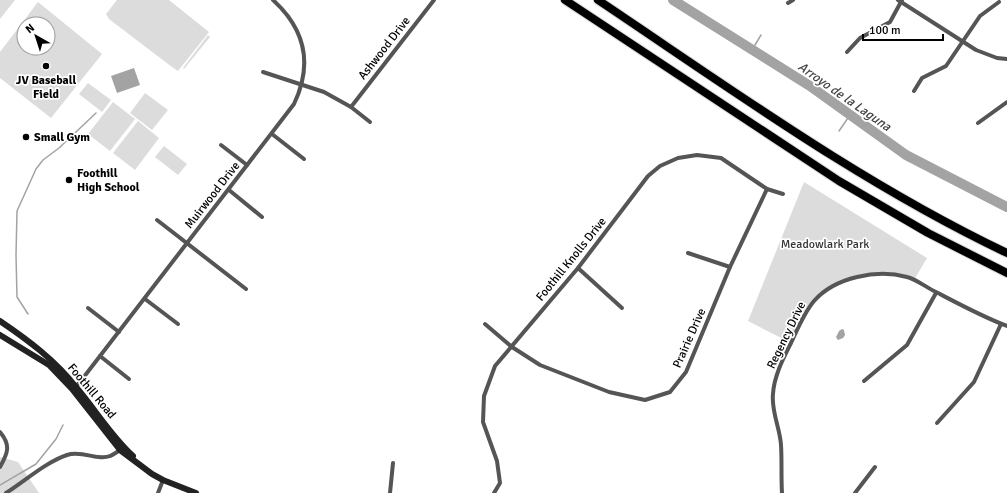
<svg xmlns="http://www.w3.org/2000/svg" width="1007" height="493" viewBox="0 0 1007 493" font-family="Signika,sans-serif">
<rect width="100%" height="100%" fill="#fff"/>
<g fill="#dcdcdc" fill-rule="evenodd">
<polygon points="0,0 15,0 0,19"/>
<polygon points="117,0 169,0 209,32 178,71 172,67 109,19 106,14"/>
<path d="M38,2L102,54L51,118L0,78V52ZM24,24H48V48H24Z"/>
<polygon points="208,35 210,37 184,69 183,68"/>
<polygon points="88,83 111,100 102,112 79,94"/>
<polygon points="145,93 168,110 152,130 130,113"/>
<polygon points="113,102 135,119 110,151 88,134"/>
<polygon points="138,121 159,138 135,170 113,153"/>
<polygon points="164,146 187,164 178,175 155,157"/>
<polygon points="804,182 927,258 914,280 904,276 860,275 836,286 819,298 805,315 791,343 748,321"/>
<polygon points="0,457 18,462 39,493 0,493"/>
</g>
<g fill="#a3a3a3">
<polygon points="134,68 140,85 117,93 111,76"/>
<polygon points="842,329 844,330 845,335 843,338 838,340 836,337 839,331"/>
</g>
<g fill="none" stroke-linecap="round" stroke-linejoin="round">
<g stroke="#a3a3a3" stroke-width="1.5">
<polyline points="752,50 761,35"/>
<polyline points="839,131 850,115"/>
<polyline points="28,314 17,297 16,255 17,211 36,169 43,160 59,148 96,113"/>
<polyline points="0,485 36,464 56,439 63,425"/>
</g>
<polyline stroke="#a3a3a3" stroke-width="10" points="673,0 810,86 906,155 1007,207"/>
<defs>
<g id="motorway">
<polyline points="565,0 839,181 928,233 1007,273"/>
<path d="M598,0C731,89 862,184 1007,253"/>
</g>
</defs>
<use href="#motorway" stroke="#dbdbdb" stroke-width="10"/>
<g stroke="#555" stroke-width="4">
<polyline points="898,0 976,50 997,58 1007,59"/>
<polyline points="788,3 793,0"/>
<polyline points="847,52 860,38 890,22 902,0"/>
<polyline points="263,72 324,92 351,107 370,122"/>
<polyline points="914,91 922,78 946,66 980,16 999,2"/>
<polyline points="351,107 434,0"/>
<polyline points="978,123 1007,102"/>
<polyline points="272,134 304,159"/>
<polyline points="221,145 247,165"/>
<polyline points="229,190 262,217"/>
<polyline points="157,220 246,289"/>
<polyline points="688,253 730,267"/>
<polyline points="578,268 622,308"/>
<polyline points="145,299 178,324"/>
<polyline points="88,308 119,332"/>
<polyline points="485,324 512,347 540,365 609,392 645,400 670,392 686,372 730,267 767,189"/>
<polyline points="100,356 129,379"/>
<polyline points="864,381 907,345 936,293"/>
<path d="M74,388L80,382L294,104C313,64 306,30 273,0"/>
<polyline points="937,423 974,382 1001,324"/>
<path d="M0,432C11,445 8,453 0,467"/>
<path d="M6,493C25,481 46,462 67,455C82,450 98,461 110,456C113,455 117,452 120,450"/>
<polyline points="158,493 163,480"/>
<polyline points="390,493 393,463"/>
<polyline points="494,493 500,483 497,461 483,422 484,396 495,366 578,268 648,176 660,166 678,158 697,155 721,158 767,189 783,194"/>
<path d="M782,493C781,477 782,461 781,445C780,428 771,411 773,394C774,376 783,359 791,343C798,328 804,313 814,301C835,277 877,269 907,277C916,279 927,288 936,292C959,304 983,317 1007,326"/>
<polyline points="855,493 875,467"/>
</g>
<g stroke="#222" stroke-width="6">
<path d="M0,321C28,340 55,360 76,387C95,409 111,436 133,456"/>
<polyline points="0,335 49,365 72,389 120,450 152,474 163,480 196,493"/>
</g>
<use href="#motorway" stroke="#000" stroke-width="8"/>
</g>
<g fill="#000" stroke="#fff" stroke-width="1.5">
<circle cx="46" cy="66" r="4"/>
<circle cx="26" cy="137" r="4"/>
<circle cx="69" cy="180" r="4"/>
</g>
<g text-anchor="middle" stroke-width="3.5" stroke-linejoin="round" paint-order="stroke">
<g font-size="12" fill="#000" stroke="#fff">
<text transform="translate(384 48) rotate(-52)" y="4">Ashwood Drive</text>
<text transform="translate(212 195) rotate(-52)" y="4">Muirwood Drive</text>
<text transform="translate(571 259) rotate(-51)" y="4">Foothill Knolls Drive</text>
<text transform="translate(786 335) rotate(-64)" y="4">Regency Drive</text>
<text transform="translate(689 338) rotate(-66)" y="4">Prairie Drive</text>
<text transform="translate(92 391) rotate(50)" y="4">Foothill Road</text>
</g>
<g font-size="12" font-weight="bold" fill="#000" stroke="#fff" text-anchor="start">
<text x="46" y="84" text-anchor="middle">JV Baseball<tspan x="46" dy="14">Field</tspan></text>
<text x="34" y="141">Small Gym</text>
<text x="77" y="177">Foothill<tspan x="77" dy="14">High School</tspan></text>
</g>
<g font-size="12" fill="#333" stroke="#fff">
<text x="825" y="248">Meadowlark Park</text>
</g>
<g font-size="13" font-style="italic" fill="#444" stroke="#fff">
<text transform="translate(845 96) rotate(35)" y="5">Arroyo de la Laguna</text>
</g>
</g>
<g transform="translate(36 36) rotate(321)"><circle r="19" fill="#ffffff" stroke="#999999"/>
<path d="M0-3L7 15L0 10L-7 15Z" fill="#000000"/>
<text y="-6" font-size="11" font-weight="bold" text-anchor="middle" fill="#000000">N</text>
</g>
<path d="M863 34v6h80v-6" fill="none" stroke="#000000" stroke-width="2"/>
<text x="869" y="34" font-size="12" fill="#000000" stroke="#ffffff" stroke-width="3" paint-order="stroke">100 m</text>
</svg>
